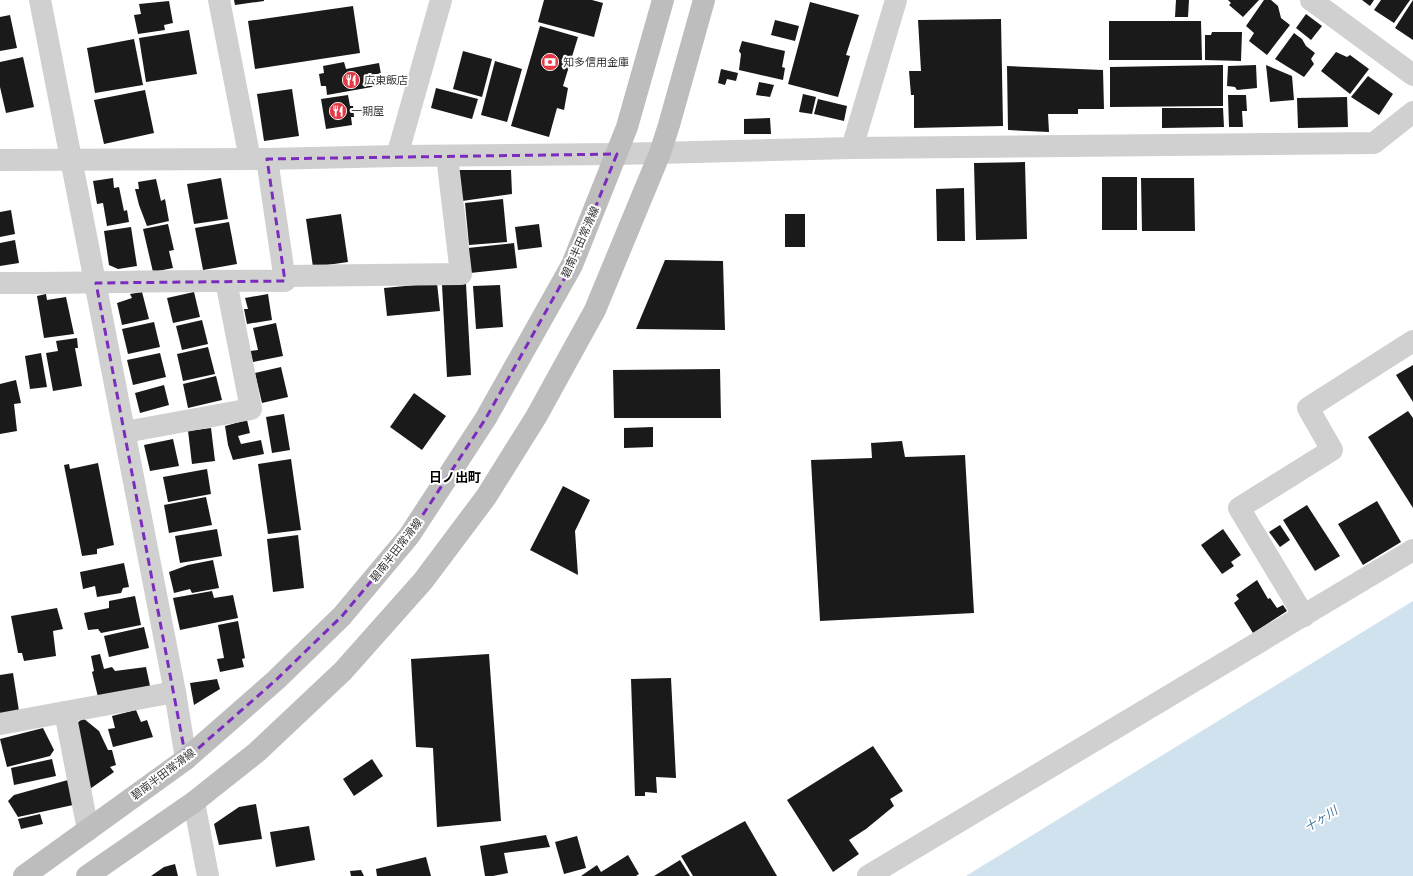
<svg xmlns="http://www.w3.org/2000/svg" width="1413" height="876" viewBox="0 0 1413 876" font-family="'Sofia Sans Condensed','Noto Sans JP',sans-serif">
<rect width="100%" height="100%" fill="#fff"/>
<polygon fill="#cfe2ee" points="1413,601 1413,876 966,876"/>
<g fill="#1a1a1a">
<polygon points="234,0 264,0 264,1 235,5"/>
<polygon points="544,0 592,0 603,3 594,37 538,22"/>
<polygon points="1176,0 1189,0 1188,17 1175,17"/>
<polygon points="1228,0 1259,0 1243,17 1229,5 1231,3"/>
<polygon points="1264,0 1271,0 1278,6 1281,18 1290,25 1267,55 1249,41 1254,33 1246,26"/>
<polygon points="1362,0 1374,0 1370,6"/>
<polygon points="1381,0 1410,0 1394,23 1374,10"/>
<polygon points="1413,0 1413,40 1395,28"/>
<polygon points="169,1 173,23 164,25 165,30 138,34 134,15 141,14 139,4"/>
<polygon points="810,2 859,15 846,55 850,56 838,97 788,84"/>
<polygon points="353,6 360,53 255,69 248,21"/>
<polygon points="1306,14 1322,26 1311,40 1296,28"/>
<polygon points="10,15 17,48 0,51 0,17"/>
<polygon points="1001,19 1003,126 914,128 914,95 911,95 909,71 921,71 918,20"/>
<polygon points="775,20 799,26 795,41 771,35"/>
<polygon points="1109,21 1201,21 1202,60 1109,60"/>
<polygon points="540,26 578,37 563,86 568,88 564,110 557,108 549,137 511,126"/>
<polygon points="189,30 197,74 146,82 139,38"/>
<polygon points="1212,32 1242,32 1241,61 1205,60 1205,35 1211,35"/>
<polygon points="1294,33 1302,39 1306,46 1315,53 1311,59 1314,64 1304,77 1275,59"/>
<polygon points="134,39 143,85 95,93 87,48"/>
<polygon points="742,41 785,51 782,67 785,68 783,80 739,70 741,54 739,51"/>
<polygon points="463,51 492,59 482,97 453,89"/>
<polygon points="1336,52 1347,57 1350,55 1369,69 1350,94 1321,71"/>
<polygon points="23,57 34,107 6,113 0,87 0,62"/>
<polygon points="495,61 522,69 507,122 481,115"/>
<polygon points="344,62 346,69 379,63 383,85 327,95 326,86 321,86 319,74 324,73 323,66"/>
<polygon points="1223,65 1223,106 1110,107 1110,67"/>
<polygon points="1256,65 1257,88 1237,90 1235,87 1227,86 1228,66"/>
<polygon points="1266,65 1292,76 1294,100 1270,102"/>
<polygon points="1007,66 1103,70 1104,109 1078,109 1078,114 1048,114 1049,132 1008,130"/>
<polygon points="721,69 738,73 736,81 727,79 725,85 718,83"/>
<polygon points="1368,76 1393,94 1379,115 1351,97"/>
<polygon points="759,82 774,85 770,97 756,95"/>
<polygon points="436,88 478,99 472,119 431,108"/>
<polygon points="292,89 299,136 264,141 257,94"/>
<polygon points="145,90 154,133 104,144 94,100"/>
<polygon points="803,94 816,97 812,114 799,112"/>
<polygon points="348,95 350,106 353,106 354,117 351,117 352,125 326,129 321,99"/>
<polygon points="1228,95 1246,95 1247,111 1242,111 1243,127 1229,127"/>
<polygon points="1347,97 1348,127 1298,128 1297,98"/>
<polygon points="818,99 847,106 844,121 814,114"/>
<polygon points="1162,108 1223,108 1224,127 1162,128"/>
<polygon points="770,118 771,134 744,134 744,119"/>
<polygon points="1025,162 1027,239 976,240 974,163"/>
<polygon points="457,170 511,170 512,194 462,201"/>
<rect x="1102" y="177" width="35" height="53"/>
<polygon points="113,178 114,188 119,187 124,211 127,210 129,222 107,226 103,203 97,204 93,181"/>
<polygon points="221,178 228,219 194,224 187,184"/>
<polygon points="1141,178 1194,178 1195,231 1142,231"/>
<polygon points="156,179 161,201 165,199 169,221 147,226 139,205 135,189 139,189 138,182"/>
<polygon points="964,188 965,241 937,241 936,189"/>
<polygon points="503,199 507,242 469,245 465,203"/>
<polygon points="11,210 15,234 0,237 0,212"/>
<polygon points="341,214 348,262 313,267 306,219"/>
<rect x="785" y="214" width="20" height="33"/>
<polygon points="229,222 237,264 203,270 195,228"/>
<polygon points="168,224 174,250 169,251 173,268 153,272 143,229"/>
<polygon points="539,224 542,247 518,250 515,227"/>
<polygon points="131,227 137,266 118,269 109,265 104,231"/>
<polygon points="15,240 19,263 0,266 0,243"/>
<polygon points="514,243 517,268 470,273 468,248"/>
<polygon points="665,260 723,261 725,330 636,329"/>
<polygon points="437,283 440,311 387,316 384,288"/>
<polygon points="466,284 471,375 447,377 442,285"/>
<polygon points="500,285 503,327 476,329 473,286"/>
<polygon points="142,292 149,319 122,325 117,303 132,298 130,294"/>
<polygon points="194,292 200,317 173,323 167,298"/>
<polygon points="46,294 47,300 66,297 74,334 44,338 37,296"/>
<polygon points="268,294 272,320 247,324 244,309 248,309 245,298"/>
<polygon points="202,320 208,344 182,350 176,326"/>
<polygon points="154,322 160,347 128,354 122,329"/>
<polygon points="276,323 283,356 253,362 250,351 258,350 253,328"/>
<polygon points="77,338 78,348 75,348 82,386 53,391 46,353 58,351 56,341"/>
<polygon points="208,347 215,374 183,381 177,354"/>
<polygon points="41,353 47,387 30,389 25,356"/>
<polygon points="160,353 166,377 133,385 127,360"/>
<polygon points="1413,365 1413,402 1396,375"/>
<polygon points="281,367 288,397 262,403 255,373"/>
<polygon points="720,369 721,418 614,418 613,370"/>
<polygon points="216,376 222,400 188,408 183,384"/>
<polygon points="16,380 21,403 14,404 17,431 0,434 0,384"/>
<polygon points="164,385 169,405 140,413 135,393"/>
<polygon points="414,393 446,416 422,450 390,427"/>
<polygon points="1408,411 1413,418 1413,508 1368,437"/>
<polygon points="284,414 290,450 272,453 266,417"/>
<polygon points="247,420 250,433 238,436 241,444 261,440 264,454 233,460 228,445 225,426"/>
<polygon points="653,427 653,447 624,448 624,428"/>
<polygon points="211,428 215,461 192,464 188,431"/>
<polygon points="173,439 179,466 150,471 144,445"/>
<polygon points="902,441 905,457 965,455 974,613 820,621 811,460 872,458 871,443"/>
<polygon points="291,459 301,530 268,534 258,464"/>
<polygon points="98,463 114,545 97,549 97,554 82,556 64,465 69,464 70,469"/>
<polygon points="207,469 211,494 168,502 163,477"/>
<polygon points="563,486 590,500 575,531 578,575 530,550"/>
<polygon points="206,497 212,525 169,533 164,505"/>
<polygon points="1377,501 1401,542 1363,565 1338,524"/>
<polygon points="1307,505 1340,556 1315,571 1283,520"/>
<polygon points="1280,525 1290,540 1280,547 1269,532"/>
<polygon points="217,529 222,556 180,563 175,536"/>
<polygon points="1223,529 1241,555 1231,562 1234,566 1222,574 1201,545"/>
<polygon points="298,535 304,588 273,592 267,539"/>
<polygon points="213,560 219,588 192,593 190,589 174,593 169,572 188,565"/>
<polygon points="124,563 129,587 123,588 121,593 97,597 95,586 83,589 80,572"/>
<polygon points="1257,580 1268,599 1270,598 1277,608 1283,605 1287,611 1253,633 1234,603 1239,599 1236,595"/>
<polygon points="212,591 214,598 233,595 238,618 180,630 173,598"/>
<polygon points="135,596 141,625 101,633 98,629 88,630 84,613 109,608 109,601"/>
<polygon points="57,608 63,629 53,631 56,656 24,661 22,653 18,653 11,616"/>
<polygon points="238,621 245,658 242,659 244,667 220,672 217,659 224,658 218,625"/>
<polygon points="144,627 149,648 109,657 104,636"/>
<polygon points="100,654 104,669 112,667 115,671 146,667 150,686 98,697 92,672 94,671 91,656"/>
<polygon points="489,654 501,821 437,827 433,748 416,747 411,659"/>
<polygon points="13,673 19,711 0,714 0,675"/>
<polygon points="671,678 676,778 656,777 657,793 645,792 645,796 635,796 631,679"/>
<polygon points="217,679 220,689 194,705 190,683"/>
<polygon points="136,710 141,722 147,720 153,737 113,747 108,729 115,728 112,716"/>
<polygon points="83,718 99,731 108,750 112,750 116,765 110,767 114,772 87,791 75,725"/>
<polygon points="43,728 54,750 50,756 7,767 0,739"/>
<polygon points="873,746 903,791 890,799 894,806 866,829 849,840 859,854 833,872 787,800"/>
<polygon points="52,759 56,776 14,785 11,768"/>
<polygon points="372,759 383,776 354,796 343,779"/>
<polygon points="68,780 73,805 18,817 8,801 14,795"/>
<polygon points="256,804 262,839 219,845 214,824 239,807"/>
<polygon points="40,814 43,824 21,829 18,819"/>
<polygon points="745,821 777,876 693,876 681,856"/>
<polygon points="309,826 315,860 276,867 270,832"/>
<polygon points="546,835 550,847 504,853 508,873 493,876 485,876 480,846"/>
<polygon points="577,836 586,868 564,874 555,842"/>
<polygon points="628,855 639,874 636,876 581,876 597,865 601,872"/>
<polygon points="426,857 431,876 377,876 376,869"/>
<polygon points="680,860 690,876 654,876"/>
<polygon points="175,864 178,876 151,876 164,867"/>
<polygon points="361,870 364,876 351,876 350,871"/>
</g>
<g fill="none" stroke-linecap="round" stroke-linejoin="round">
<g stroke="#d0d0d0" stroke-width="22">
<polyline points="40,0 175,692 186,759"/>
<polyline points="219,0 250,159"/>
<polyline points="1311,0 1413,75"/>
<polyline points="852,148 896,0"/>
<polyline points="397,156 441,0"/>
<polyline points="0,160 267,159 397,156 617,154 852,148 1374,143 1413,112"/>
<polyline points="284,276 461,274 447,156"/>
<path d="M0,283C95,283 190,280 285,281L267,159"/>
<polyline points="125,432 251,409 226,281"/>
<polyline points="1304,616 1239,508 1332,450 1308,408 1413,341"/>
<polyline points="65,712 88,830"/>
<polyline points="0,724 175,692"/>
<polyline points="194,802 208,876"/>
<polyline points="868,876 1413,550"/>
</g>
<g stroke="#bdbdbd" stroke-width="22">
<polyline points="24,876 186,759 276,680 342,616 409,536 486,418 572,265 627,127 663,0"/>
<polyline points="87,876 194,802 257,752 343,671 423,581 486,497 536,417 595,310 660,153 669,125 704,0"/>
</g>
</g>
<path fill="none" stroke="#7b2cbf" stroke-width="3" stroke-dasharray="8 5" stroke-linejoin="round" d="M617,154L572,265L486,418L409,536L342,616L276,680L186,759L96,283L285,281L267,159Z"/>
<defs>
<symbol id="bank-disc" viewBox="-11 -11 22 22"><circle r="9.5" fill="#e63946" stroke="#fff"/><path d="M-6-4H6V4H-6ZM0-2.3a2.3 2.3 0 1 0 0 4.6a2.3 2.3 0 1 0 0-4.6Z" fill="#fff"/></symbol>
<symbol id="restaurant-disc" viewBox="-11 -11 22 22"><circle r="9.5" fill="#e63946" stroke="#fff"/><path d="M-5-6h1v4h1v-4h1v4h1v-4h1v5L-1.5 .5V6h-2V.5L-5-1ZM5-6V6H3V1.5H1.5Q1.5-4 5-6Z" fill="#fff"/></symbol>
</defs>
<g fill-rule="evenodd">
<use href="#bank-disc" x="540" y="52" width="20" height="20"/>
<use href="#restaurant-disc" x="341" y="70" width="20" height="20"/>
<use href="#restaurant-disc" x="328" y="101" width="20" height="20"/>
</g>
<g text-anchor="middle" stroke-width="4" stroke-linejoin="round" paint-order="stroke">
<g font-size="11" fill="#333" stroke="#fff" text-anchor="start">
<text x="563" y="66">知多信用金庫</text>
<text x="364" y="84">広東飯店</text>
<text x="351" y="115">一期屋</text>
</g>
<g font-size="11" fill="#333" stroke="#fff">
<text transform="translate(580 242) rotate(-66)" y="4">碧南半田常滑線</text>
<text transform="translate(396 550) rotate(-52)" y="4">碧南半田常滑線</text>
<text transform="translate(163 774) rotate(-37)" y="4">碧南半田常滑線</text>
</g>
<g font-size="12" font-style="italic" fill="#3f7597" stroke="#fff">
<text transform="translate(1321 819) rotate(-32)" y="4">十ヶ川</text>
</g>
<g font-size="13" font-weight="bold" fill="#000" stroke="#fff">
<text x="455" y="482">日ノ出町</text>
</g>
</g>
</svg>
